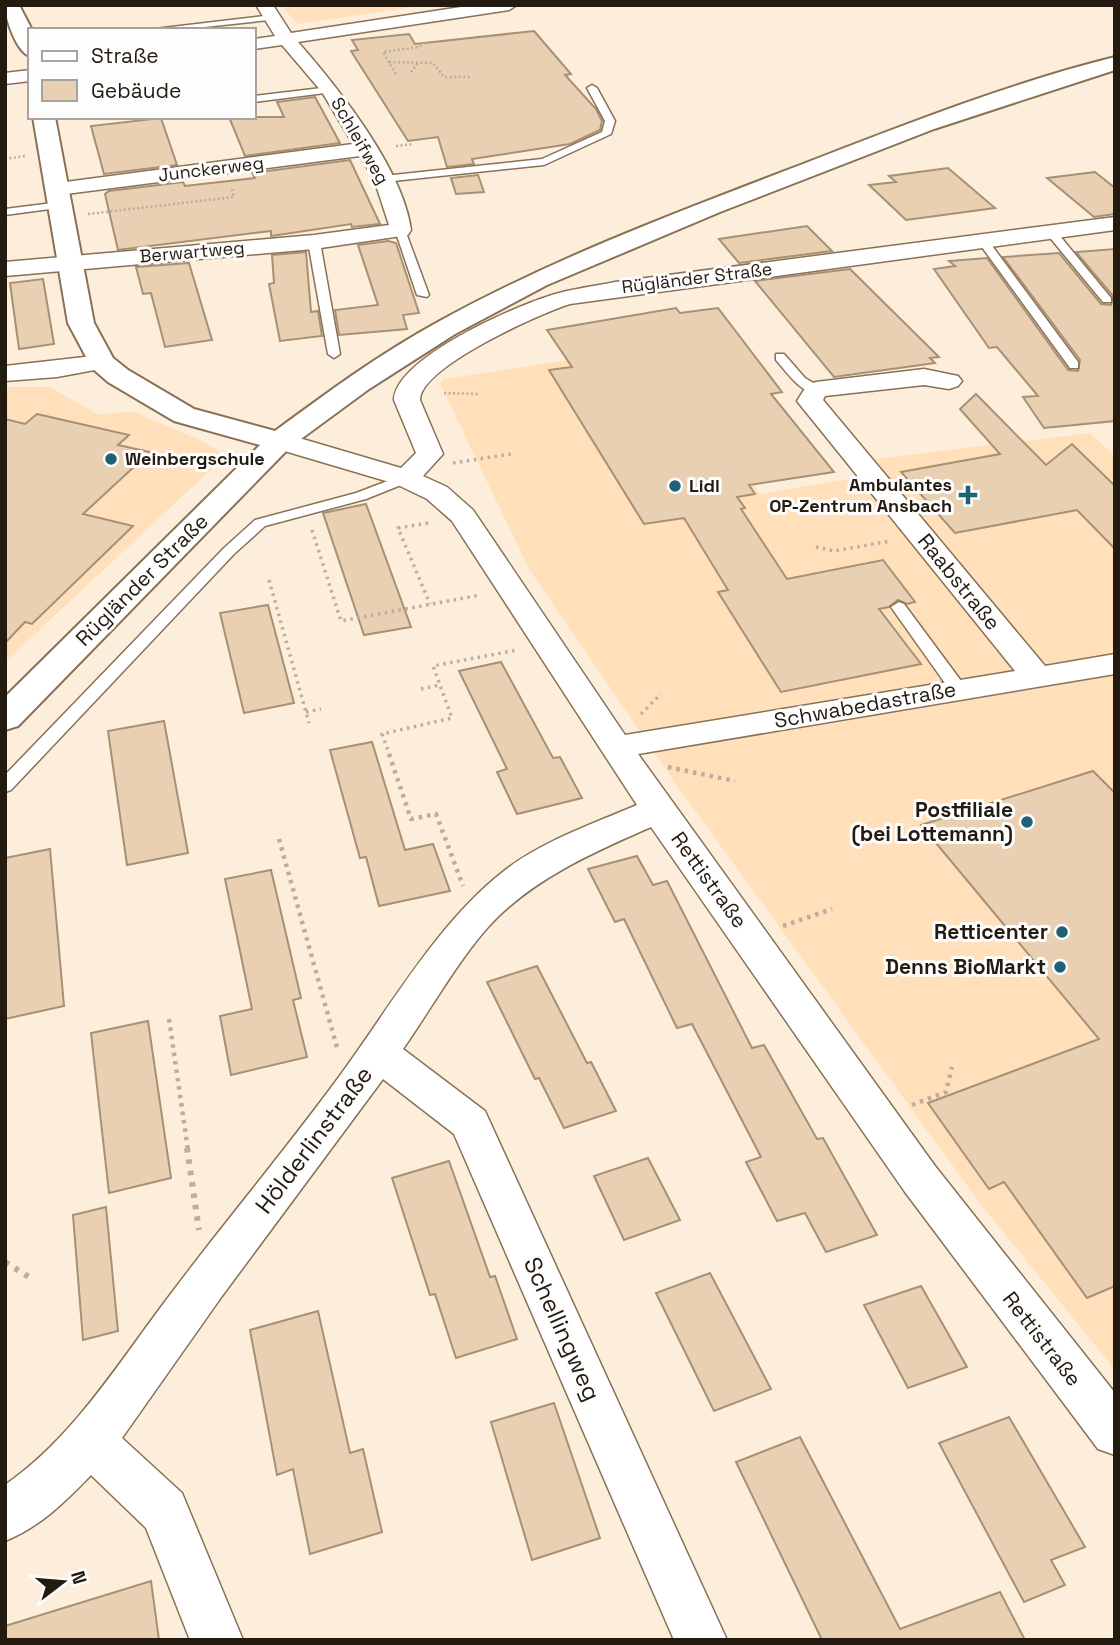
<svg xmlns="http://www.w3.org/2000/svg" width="1120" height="1645" viewBox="0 0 1120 1645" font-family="'Space Grotesk',sans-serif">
<rect width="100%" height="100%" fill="#fdeedb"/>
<g fill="#ffe0bb">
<polygon points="281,5 428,5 297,24"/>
<polygon points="654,347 760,494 859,477 849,462 1090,433 1115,456 1115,1370 979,1202 677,786 529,569 440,384 444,379"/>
<polygon points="5,387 50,387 99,415 132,411 200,440 217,450 220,461 5,662"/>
</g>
<g fill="#e9d0b2" stroke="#a79073" stroke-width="2">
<polygon points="534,31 571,74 565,75 596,109 602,121 600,130 570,144 472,159 474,164 447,167 438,137 408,141 351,51 358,50 352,40 409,34 415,44"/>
<polygon points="315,97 340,143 245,156 229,117 284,117 277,102"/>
<polygon points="161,118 177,165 104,174 91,126"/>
<polygon points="350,160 380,224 352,227 351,224 271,236 271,231 118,250 105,194 109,191 183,182 185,186 255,178 252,173"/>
<polygon points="948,168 995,208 906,220 869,185 896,182 889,176"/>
<polygon points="1095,172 1115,188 1115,214 1094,217 1047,178"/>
<polygon points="478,175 484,192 456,194 451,178"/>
<polygon points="807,226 832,251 739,263 719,239"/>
<polygon points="388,241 396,243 419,313 403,315 407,329 339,335 335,310 378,305 358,245"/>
<polygon points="1115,249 1115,421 1044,428 1023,397 1038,396 997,347 989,348 934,269 955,266 949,261 987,258 1068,370 1078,371 1080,360 1003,257 1059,253 1101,304 1111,305 1113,296 1076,252"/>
<polygon points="306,252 311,312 318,311 322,336 280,341 269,284 274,283 272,255"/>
<polygon points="189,263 212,340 165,347 151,293 143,294 136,267"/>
<polygon points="850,269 939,357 930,358 935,363 834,377 755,281"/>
<polygon points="43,279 54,344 19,349 10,283"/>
<polygon points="676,308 680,313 718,308 782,392 771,394 834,472 749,485 755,494 737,497 745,508 741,509 787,579 883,560 915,602 907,604 898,600 889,607 879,609 921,664 781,692 718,592 728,590 684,518 644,524 549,370 572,367 547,330"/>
<polygon points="976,394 1046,465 1072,444 1115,486 1115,549 1077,510 955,533 901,472 1000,454 960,409"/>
<polygon points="37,414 129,435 118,445 150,452 83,514 133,526 32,624 25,622 5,643 5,419 25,424"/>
<polygon points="366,504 411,627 364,635 323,513"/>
<polygon points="268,605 294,703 244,713 220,613"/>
<polygon points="501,662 553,758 560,757 582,798 517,814 497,772 507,769 459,671"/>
<polygon points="164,721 188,853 127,865 108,731"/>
<polygon points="372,742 405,850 433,844 450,891 379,906 366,857 360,858 330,750"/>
<polygon points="1093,771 1115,793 1115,1286 1087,1298 1004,1182 989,1189 928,1103 1099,1039 921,825"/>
<polygon points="50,849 64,1006 5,1019 5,858"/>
<polygon points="637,856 653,885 667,881 752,1048 764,1045 817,1139 823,1138 877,1235 826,1252 805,1213 777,1221 746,1162 761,1157 692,1024 677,1028 624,919 615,922 588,869"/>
<polygon points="271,870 301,998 293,1000 307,1057 231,1075 220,1016 252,1009 225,879"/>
<polygon points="537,966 587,1063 591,1062 616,1111 564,1128 539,1078 535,1079 487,982"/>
<polygon points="148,1021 171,1178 109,1193 91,1033"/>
<polygon points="648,1158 680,1220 624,1240 594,1176"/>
<polygon points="449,1161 490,1277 495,1276 517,1339 456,1358 435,1294 430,1295 392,1178"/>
<polygon points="106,1207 118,1331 83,1340 73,1215"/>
<polygon points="710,1273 771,1389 714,1411 656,1293"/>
<polygon points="921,1286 967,1367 908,1388 864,1305"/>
<polygon points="318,1311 350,1453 363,1449 382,1532 310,1554 293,1469 277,1475 250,1330"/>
<polygon points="554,1403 600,1538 532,1560 491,1422"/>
<polygon points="1009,1417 1085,1547 1051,1560 1065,1585 1024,1602 939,1443"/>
<polygon points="800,1437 900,1629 1000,1592 1025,1640 822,1640 736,1462"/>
<polygon points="151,1581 159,1640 5,1640 5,1626"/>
</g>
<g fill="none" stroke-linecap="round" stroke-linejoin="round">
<defs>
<g id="lane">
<polygon points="272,15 269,20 176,30 146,30"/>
<polygon points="592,85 597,88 615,121 611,134 544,165 384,182 379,179 384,176 542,159 602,132 605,121 587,88"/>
<polygon points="330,87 333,88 333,92 254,102 254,96"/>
<polygon points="61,202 66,205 65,207 5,215 5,209"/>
<polygon points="400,227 405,230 429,295 427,297 417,295 395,230"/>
<polygon points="1047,230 1055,230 1111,298 1111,302 1103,302 1047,234"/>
<polygon points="314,239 320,242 340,354 334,358 328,354 308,242"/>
<polygon points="979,239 987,239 1078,362 1078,368 1070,368 979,243"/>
<path d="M776,354H784L805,378L820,387V393C801,395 787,372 776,360Z"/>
<polygon points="406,474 413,478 411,481 366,499 265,526 234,554 11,790 5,792 5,775 224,548 255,520 356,493"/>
<polygon points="899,602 904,604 964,685 966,689 964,693 952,693 891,607"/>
</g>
<g id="street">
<path d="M256,5H273L291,33L474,5H517L509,10L298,42C339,89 403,169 411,230L408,235L314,249L5,276V262L314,235L389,225L374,179L360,156L58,195L48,189L58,183L353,144L322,92L282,45L254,49V39L275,36Z"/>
<polygon points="30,70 30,81 5,84 5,73"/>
<path d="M1115,217V230L570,304C541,313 420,367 420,400L443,454L423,476L447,487L473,510L625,735L1015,671L797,401L807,385L816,382L924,369L958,376L962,381L958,386L949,389L924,385L825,396L823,400L1045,666L1115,654V674L638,754L935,1166L1115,1393V1455L1098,1449L905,1192L651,827C594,852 532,879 489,926C459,959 429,1012 403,1049L485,1111L727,1640H674L454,1134L383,1079L222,1296L122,1438L182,1493L243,1640H190L146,1528L91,1475C66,1501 40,1527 5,1541V1485C71,1439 114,1370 161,1307C218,1230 280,1157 336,1081C388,1011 436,924 504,871C540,842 595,823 637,805L452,521L427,499L396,484L271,447L267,441L271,435H289L401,468L416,453L394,400C395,359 512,308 546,297C568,289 592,287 615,282Z"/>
<polygon points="102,355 111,357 114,362 111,367 57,377 5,381 5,366"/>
</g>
<g id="secondary">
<path d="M5,5H19L32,30H30V56C17,53 5,18 5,5Z"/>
<path d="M1115,57V70L934,129L720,212L547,285L455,334L369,389L290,447L18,726L5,730V697L260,445L174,421L108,382L92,368L68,323L33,117H55L94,323L113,358L128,370L194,409L275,431C328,392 381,353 438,322C554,258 680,211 803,164C904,125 1010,83 1115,57Z"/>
</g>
</defs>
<use href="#lane" stroke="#887156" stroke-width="3"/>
<use href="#street" stroke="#887156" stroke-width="3"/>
<use href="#secondary" stroke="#887156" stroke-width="4"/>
<g stroke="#bbae9e" stroke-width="2.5" stroke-dasharray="2 2.5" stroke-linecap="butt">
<polyline points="389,62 433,63 444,77 471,77"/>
<polyline points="411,72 418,63"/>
<polyline points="396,74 383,52 419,47 427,41"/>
<polyline points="396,146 413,144"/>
<polyline points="5,159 25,156"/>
<polyline points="88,214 234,197 232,189"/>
<polyline points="444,393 478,394"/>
</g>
<g stroke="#bbae9e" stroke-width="3.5" stroke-dasharray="2.5 4.5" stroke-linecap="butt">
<polyline points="453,463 511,454"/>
<polyline points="428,523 398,528 430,604"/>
<polyline points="312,530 341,621 480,595"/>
<polyline points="816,547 834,551 890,541"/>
<polyline points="269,580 309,723"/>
<polyline points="421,689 440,685"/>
<polyline points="306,712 321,709"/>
<polyline points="641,714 661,694"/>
<polyline points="390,756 382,734 452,718 433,666 517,650"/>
</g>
<g stroke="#bbae9e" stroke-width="4.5" stroke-dasharray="3.5 5" stroke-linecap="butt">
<polyline points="389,754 411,819 436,814 463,886"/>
<polyline points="668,767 735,781"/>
<polyline points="279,839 338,1051"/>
<polyline points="783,926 832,909"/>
<polyline points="169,1019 188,1150"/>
<polyline points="912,1105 946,1092 952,1067"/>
</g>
<g stroke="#bbae9e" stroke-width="6" stroke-dasharray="4.5 7" stroke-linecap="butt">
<polyline points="187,1148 199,1230"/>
<polyline points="5,1262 29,1277"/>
</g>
<use href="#lane" fill="#fff" fill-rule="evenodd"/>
<use href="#street" fill="#fff" fill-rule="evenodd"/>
<use href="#secondary" fill="#fff" fill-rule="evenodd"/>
</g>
<g fill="#1e6074" stroke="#fdfdfd" stroke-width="2.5">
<circle cx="111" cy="459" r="7"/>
<circle cx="675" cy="486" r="7"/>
<path d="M964.5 484.5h7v7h7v7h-7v7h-7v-7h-7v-7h7z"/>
<circle cx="1027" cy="822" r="7"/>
<circle cx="1062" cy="932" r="7"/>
<circle cx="1060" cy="967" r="7"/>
</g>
<g text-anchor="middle" stroke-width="6" stroke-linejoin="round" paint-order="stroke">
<g font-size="18" fill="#241b10" stroke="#fdfdfd">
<text transform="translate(360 141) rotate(60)" y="6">Schleifweg</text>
<text transform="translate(211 169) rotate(-7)" y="6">Junckerweg</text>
<text transform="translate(192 252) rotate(-5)" y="6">Berwartweg</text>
<text transform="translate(697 278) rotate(-7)" y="6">Rügländer Straße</text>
</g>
<g font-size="18" font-weight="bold" fill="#241b10" stroke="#fdfdfd" text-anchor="start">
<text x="125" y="465">Weinbergschule</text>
<text x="952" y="491" text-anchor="end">Ambulantes<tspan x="952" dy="21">OP-Zentrum Ansbach</tspan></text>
<text x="689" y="492">Lidl</text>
</g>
<g font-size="21" fill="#241b10" stroke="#fdfdfd">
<text transform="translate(142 580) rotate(-45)" y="7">Rügländer Straße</text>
<text transform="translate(959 582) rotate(51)" y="7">Raabstraße</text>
<text transform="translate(865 705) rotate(-10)" y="7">Schwabedastraße</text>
<text transform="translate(709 880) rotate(54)" y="7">Rettistraße</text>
<text transform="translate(1042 1339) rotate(52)" y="7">Rettistraße</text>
</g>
<g font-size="21" font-weight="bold" fill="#241b10" stroke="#fdfdfd" text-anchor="end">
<text x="1013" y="817">Postfiliale<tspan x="1013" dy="24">(bei Lottemann)</tspan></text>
<text x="1048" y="939">Retticenter</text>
<text x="1046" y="974">Denns BioMarkt</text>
</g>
<g font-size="24" fill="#241b10" stroke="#fdfdfd">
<text transform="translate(314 1140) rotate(-53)" y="8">Hölderlinstraße</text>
<text transform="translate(562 1329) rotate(66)" y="8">Schellingweg</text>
</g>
</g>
<rect width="1120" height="1645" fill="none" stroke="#241b10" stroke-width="14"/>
<rect x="28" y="28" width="228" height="91" fill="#fdfdfd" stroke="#a6a39e" stroke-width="2"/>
<rect x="42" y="51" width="35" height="10" fill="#ffffff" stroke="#a6a39e" stroke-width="2"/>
<text x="91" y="63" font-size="21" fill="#241b10">Straße</text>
<rect x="42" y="80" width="35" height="21" fill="#e9d0b2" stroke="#a6a39e" stroke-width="2"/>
<text x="91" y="98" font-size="21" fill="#241b10">Gebäude</text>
<g transform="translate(63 1582) rotate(74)" stroke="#fdfdfd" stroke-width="5" paint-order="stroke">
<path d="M0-5L12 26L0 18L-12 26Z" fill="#241b10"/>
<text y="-10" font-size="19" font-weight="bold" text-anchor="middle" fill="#241b10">N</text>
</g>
</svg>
